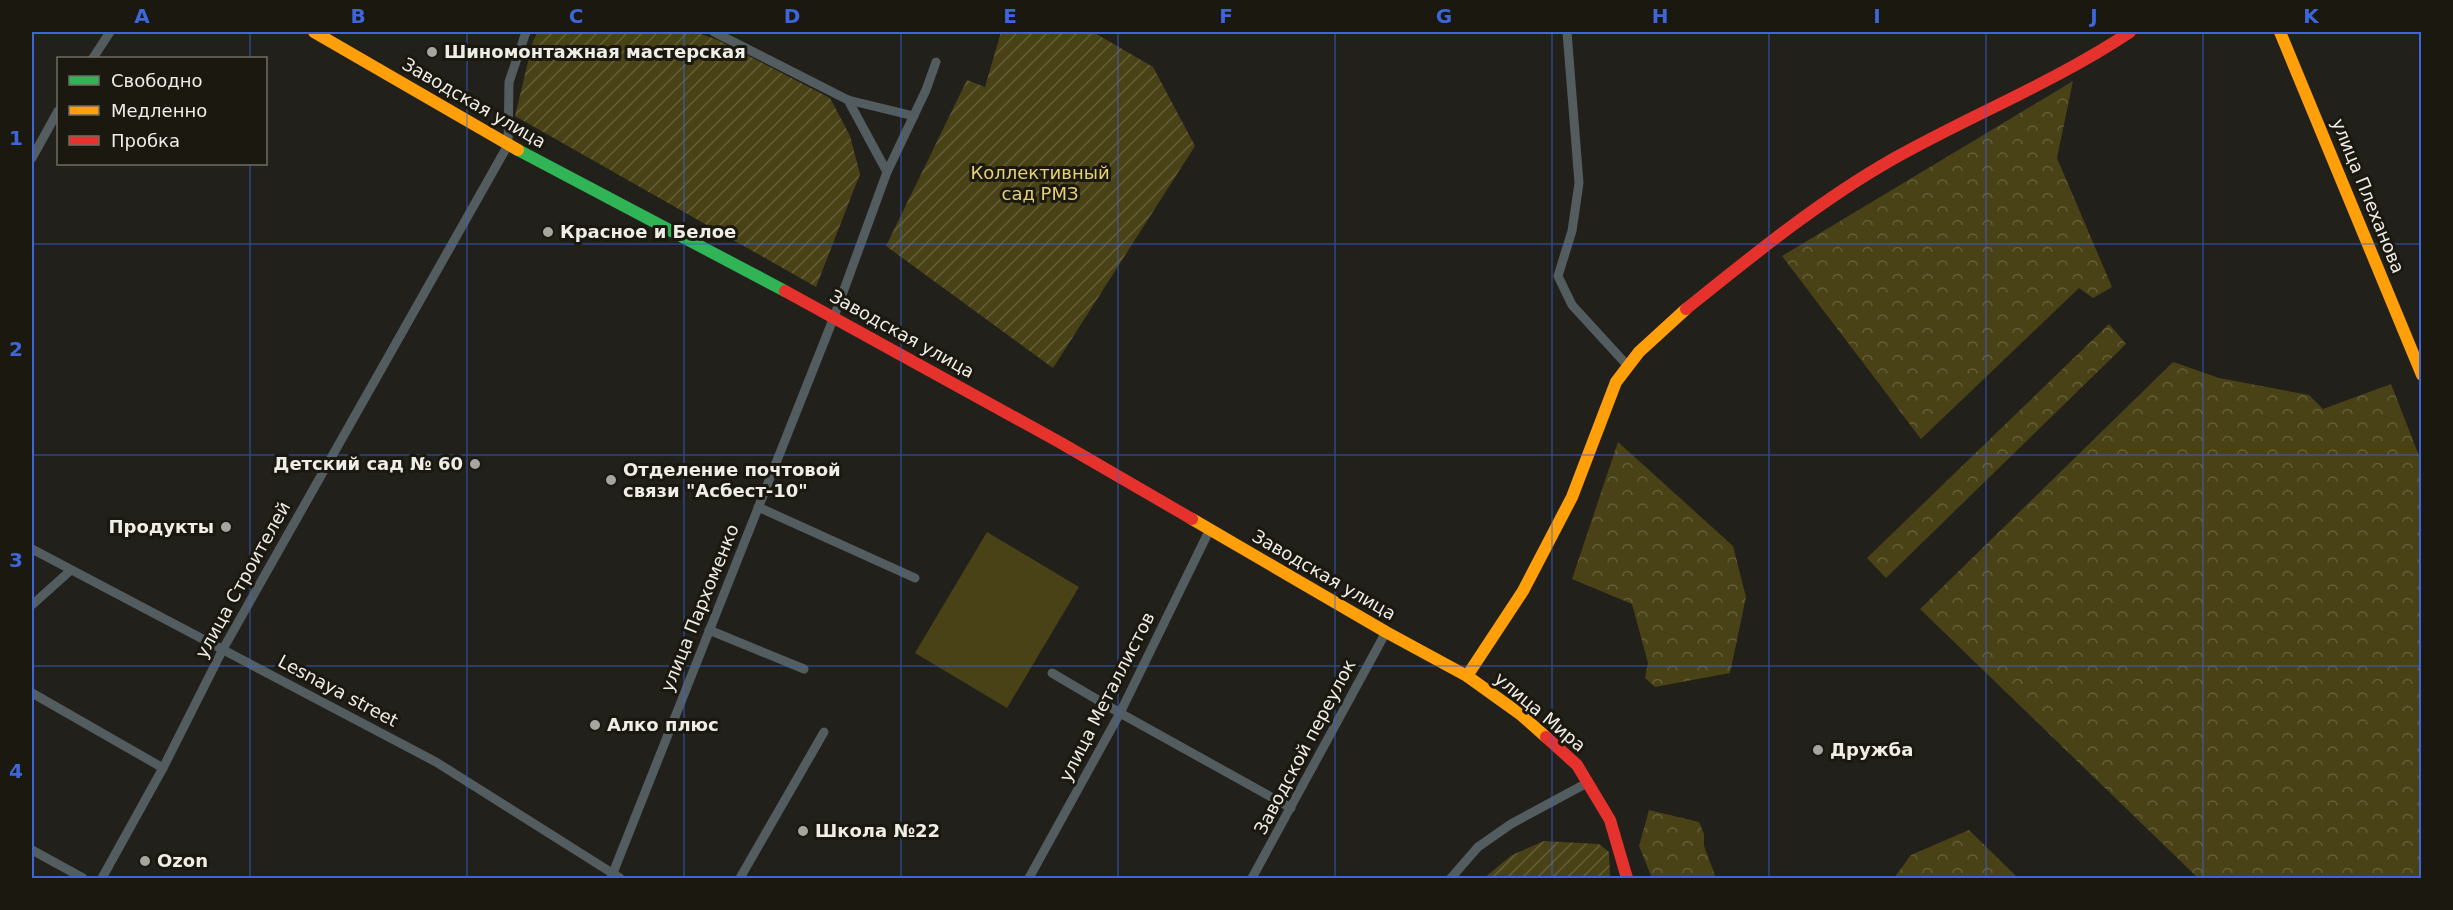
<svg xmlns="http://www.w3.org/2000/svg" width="2453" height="910" viewBox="0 0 2453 910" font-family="'DejaVu Sans',sans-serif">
<defs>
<pattern id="forest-crowns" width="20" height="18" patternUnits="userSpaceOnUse" patternTransform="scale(1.5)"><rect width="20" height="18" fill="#4a4217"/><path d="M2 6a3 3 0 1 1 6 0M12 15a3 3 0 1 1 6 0" fill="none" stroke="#645e39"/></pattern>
<pattern id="garden-furrows" width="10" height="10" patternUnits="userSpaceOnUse" patternTransform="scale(1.5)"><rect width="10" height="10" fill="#4a4217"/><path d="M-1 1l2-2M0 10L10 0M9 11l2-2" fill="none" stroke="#645e39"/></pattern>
</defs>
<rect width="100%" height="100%" fill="#21201b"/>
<polygon fill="#4a4217" points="987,532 1079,587 1007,708 915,653"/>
<g fill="url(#forest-crowns)">
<polygon points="2073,81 2057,158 2112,287 2093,298 2079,288 1921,439 1782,256"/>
<polygon points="2109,324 2126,344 1886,578 1867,558"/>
<polygon points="2173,362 2219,378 2309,395 2323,409 2391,384 2421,461 2421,878 2198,878 1920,609"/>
<polygon points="1618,442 1733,546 1746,597 1730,673 1655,687 1645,678 1648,663 1632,604 1572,579"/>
<polygon points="1649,810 1699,822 1704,834 1704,846 1716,878 1652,878 1639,846"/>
<polygon points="1969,830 2018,878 1894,878 1911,855"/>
</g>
<g fill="url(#garden-furrows)">
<polygon points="538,32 695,32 718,40 830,98 850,136 860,174 816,287 515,116 533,41"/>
<polygon points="1001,32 1093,32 1153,67 1195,146 1053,368 886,246 967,80 985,87"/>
<polygon points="1544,841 1599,844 1609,852 1610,878 1484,878 1512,855"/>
</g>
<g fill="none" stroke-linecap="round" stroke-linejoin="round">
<g stroke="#535c5f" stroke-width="9">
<polyline points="714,32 848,100 887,172"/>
<polyline points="1567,32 1579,183 1572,231 1558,276 1572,305 1627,365"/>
<polyline points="93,58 110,32"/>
<polyline points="848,100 914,116"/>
<polyline points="32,158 58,111"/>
<polyline points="758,507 915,578"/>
<polyline points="32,549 436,762 620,878"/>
<polyline points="32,605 71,570"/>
<polyline points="709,630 804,669"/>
<polyline points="1052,673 1120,713 1291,808"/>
<polyline points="32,693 163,768"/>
<polyline points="32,850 83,878"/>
<polyline points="102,878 163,768 223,649 508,145 509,82 526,32"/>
<polyline points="611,878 834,317 887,172 926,90 936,62"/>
<polyline points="740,878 824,732"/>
<polyline points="1029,878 1120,713 1210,529"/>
<polyline points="1252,878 1386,632"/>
<polyline points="1451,878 1478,847 1511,824 1587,783"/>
</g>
<polyline stroke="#30b455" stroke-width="12" points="518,150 785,291"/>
<g stroke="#ff9f0a" stroke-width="12">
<polyline points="314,32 518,150"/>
<polyline points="2280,32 2422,375"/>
<polyline points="1192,519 1386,632 1467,676 1520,714 1546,737"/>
<polyline points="1467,676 1523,591 1572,497 1616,382 1639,352 1686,309"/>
</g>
<g stroke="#e5322d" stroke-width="12">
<polyline points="785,291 1061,443 1192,519"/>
<path d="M1686,309C1752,256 1819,201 1893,159C1971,115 2055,82 2130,32"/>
<polyline points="1546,737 1577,765 1610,820 1627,878"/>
</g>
</g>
<path fill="none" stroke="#3c66da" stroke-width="1.5" stroke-opacity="0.55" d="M250,32V58M467,32V878M684,32V878M901,32V878M1118,32V878M1335,32V878M1552,32V878M1769,32V878M1986,32V878M2203,32V878M250,164V878M32,244H2422M32,455H2422M32,666H2422"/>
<g fill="#a7a5a0" stroke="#1a180f" stroke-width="2">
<circle cx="432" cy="52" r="6"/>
<circle cx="548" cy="232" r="6"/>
<circle cx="475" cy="464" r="6"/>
<circle cx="611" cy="480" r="6"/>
<circle cx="226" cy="527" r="6"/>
<circle cx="595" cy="725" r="6"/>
<circle cx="1818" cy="750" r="6"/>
<circle cx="803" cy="831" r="6"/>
<circle cx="145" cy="861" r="6"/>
</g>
<g text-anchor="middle" stroke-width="6" stroke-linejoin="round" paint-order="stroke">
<g font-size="18" font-weight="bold" fill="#efede7" stroke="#1a180f" text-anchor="start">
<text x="444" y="58">Шиномонтажная мастерская</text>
<text x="560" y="238">Красное и Белое</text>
<text x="463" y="470" text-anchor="end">Детский сад № 60</text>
<text x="623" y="476">Отделение почтовой<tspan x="623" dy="21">связи "Асбест-10"</tspan></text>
<text x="214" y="533" text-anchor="end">Продукты</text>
<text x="607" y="731">Алко плюс</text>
<text x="1830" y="756">Дружба</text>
<text x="815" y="837">Школа №22</text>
<text x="157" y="867">Ozon</text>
</g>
<g font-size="18" fill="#efede7" stroke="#1a180f">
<text transform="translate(474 103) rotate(30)" y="6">Заводская улица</text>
<text transform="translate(2368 196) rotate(68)" y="6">улица Плеханова</text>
<text transform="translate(902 334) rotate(29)" y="6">Заводская улица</text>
<text transform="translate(1324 575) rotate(30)" y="6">Заводская улица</text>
<text transform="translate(243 580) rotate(-61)" y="6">улица Строителей</text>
<text transform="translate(700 608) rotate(-68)" y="6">улица Пархоменко</text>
<text transform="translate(338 691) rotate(28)" y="6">Lesnaya street</text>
<text transform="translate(1107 697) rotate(-63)" y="6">улица Металлистов</text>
<text transform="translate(1540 712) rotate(40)" y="6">улица Мира</text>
<text transform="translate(1305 747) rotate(-62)" y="6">Заводской переулок</text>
</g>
<g font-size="18" fill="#e7d271" stroke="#1a180f">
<text x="1040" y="179">Коллективный<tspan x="1040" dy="21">сад РМЗ</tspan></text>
</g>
</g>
<rect width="2453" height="910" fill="none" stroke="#1a180f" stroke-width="66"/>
<rect x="57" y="57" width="210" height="108" fill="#1a180f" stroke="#6f6d65" stroke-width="1.5"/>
<rect x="69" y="76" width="30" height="9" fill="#30b455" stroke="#6f6d65" stroke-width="1.5"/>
<text x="111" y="87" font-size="18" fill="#efede7">Свободно</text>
<rect x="69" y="106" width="30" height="9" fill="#ff9f0a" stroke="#6f6d65" stroke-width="1.5"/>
<text x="111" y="117" font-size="18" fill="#efede7">Медленно</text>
<rect x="69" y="136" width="30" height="9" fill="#e5322d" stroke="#6f6d65" stroke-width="1.5"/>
<text x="111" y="147" font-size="18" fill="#efede7">Пробка</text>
<rect x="33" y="33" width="2387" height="844" fill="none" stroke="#3c66da" stroke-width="2"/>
<g font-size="20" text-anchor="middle" font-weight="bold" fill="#3c66da">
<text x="142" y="23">A</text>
<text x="358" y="23">B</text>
<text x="576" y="23">C</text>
<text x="792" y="23">D</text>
<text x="1010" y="23">E</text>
<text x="1226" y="23">F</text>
<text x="1444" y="23">G</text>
<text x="1660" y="23">H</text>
<text x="1877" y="23">I</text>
<text x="2094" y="23">J</text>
<text x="2311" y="23">K</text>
<text x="16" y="145">1</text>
<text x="16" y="356">2</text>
<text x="16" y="567">3</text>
<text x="16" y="778">4</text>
</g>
</svg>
